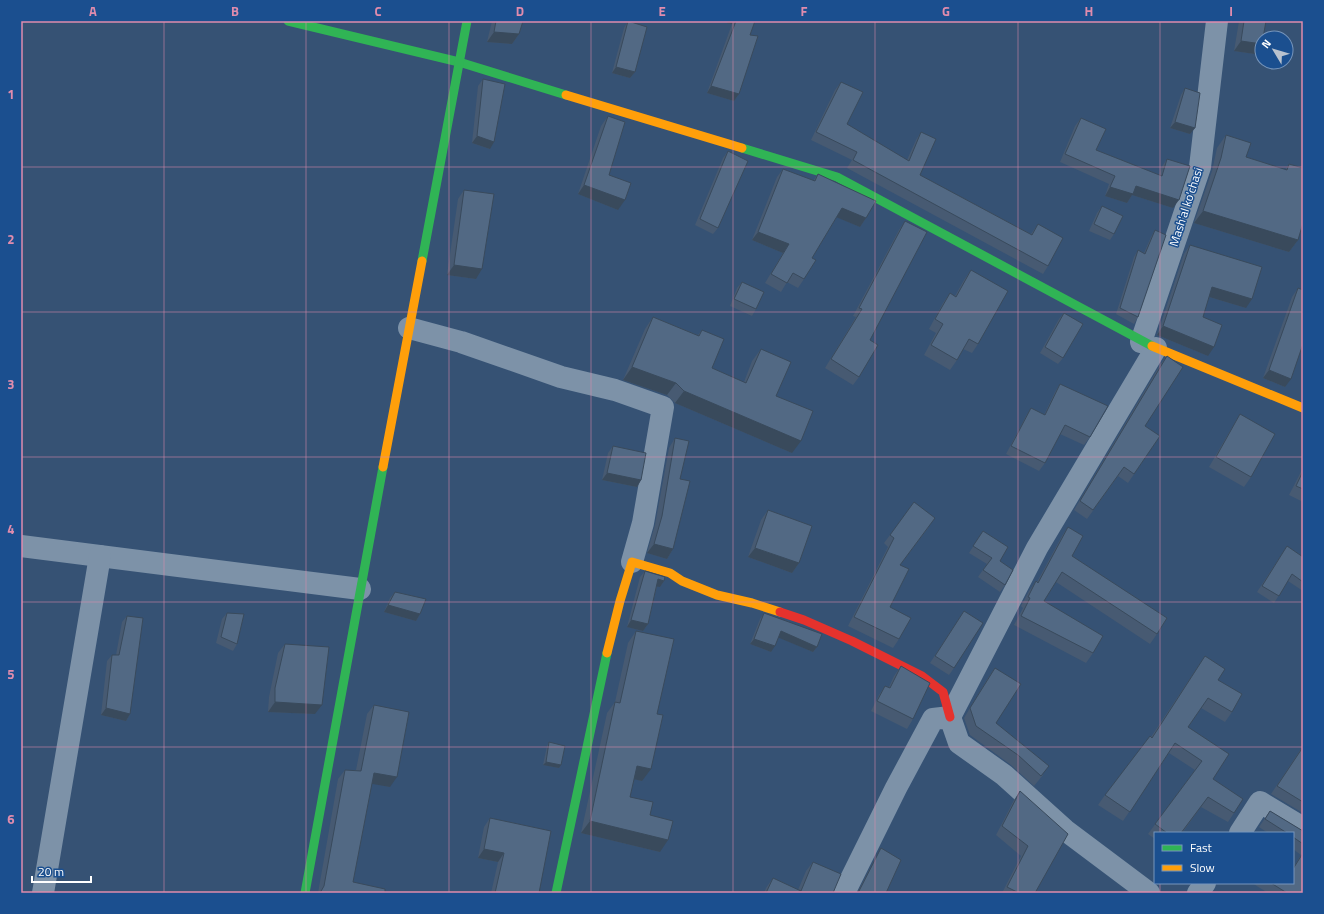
<svg xmlns="http://www.w3.org/2000/svg" width="1324" height="914" viewBox="0 0 1324 914" font-family="'Titillium Web',sans-serif">
<rect width="100%" height="100%" fill="#365274"/>
<g fill="none" stroke-linecap="round" stroke-linejoin="round">
<g stroke="#7d92a8" stroke-width="22">
<polyline points="409,328 461,342 561,377 615,390 663,407 643,523 632,562"/>
<polyline points="1141,342 1200,167 1217,21"/>
<polyline points="21,546 360,589"/>
<polyline points="950,717 1037,548 1156,348"/>
<polyline points="1240,833 1260,802 1303,828"/>
<polyline points="43,893 100,556"/>
<polyline points="844,893 896,788 933,719 950,717 959,743 1004,775 1065,830 1149,893"/>
<polyline points="1198,893 1205,883"/>
</g>
<g stroke="#30b455" stroke-width="9">
<polyline points="288,21 459,62 566,95"/>
<polyline points="742,148 837,177 1152,346"/>
<polyline points="422,261 467,21"/>
<polyline points="305,893 383,467"/>
<polyline points="556,893 607,653"/>
</g>
<g stroke="#ff9f0a" stroke-width="9">
<polyline points="566,95 742,148"/>
<polyline points="1152,346 1303,408"/>
<polyline points="383,467 422,261"/>
<polyline points="607,653 620,601 632,562 670,573 682,581 717,595 752,603 780,612"/>
</g>
<polyline stroke="#e5322d" stroke-width="9" points="780,612 804,620 852,641 922,676 943,692 950,717"/>
</g>
<g fill="#475a72">
<polygon points="492,21 523,21 519,34 512,44 487,42"/>
<polygon points="628,21 635,72 630,78 612,73 624,28"/>
<polygon points="727,21 755,21 750,35 739,94 734,101 707,93 732,24 727,23"/>
<polygon points="1239,21 1267,21 1265,22 1262,44 1255,54 1234,51"/>
<polygon points="483,79 490,149 472,143 478,86"/>
<polygon points="841,82 847,124 907,160 916,140 921,132 920,175 1031,234 1038,224 1048,266 1043,274 847,168 852,160 811,140 835,90"/>
<polygon points="1185,88 1195,128 1190,134 1170,128 1181,95"/>
<polygon points="608,116 609,175 618,210 578,194 601,126"/>
<polygon points="1081,118 1096,150 1159,175 1161,168 1167,159 1173,208 1132,195 1127,203 1105,196 1109,184 1060,162 1075,126"/>
<polygon points="1226,135 1246,157 1285,170 1289,164 1298,240 1289,252 1194,223 1212,171 1217,148"/>
<polygon points="728,151 718,228 713,234 695,225 723,158"/>
<polygon points="783,169 813,181 818,174 866,218 860,227 837,217 812,258 804,279 798,288 787,282 781,292 765,283 783,253 752,240 777,177"/>
<polygon points="464,190 476,279 447,275 458,199"/>
<polygon points="1102,206 1114,234 1110,240 1089,231 1097,213"/>
<polygon points="905,221 870,340 859,377 853,385 825,368 856,317 853,316 899,230"/>
<polygon points="1155,230 1138,317 1134,324 1116,314 1134,257 1138,250 1144,253 1151,237"/>
<polygon points="1190,245 1246,308 1209,297 1203,317 1208,356 1157,335 1184,254"/>
<polygon points="971,270 978,344 972,353 963,349 957,360 950,370 924,355 936,333 929,329 943,303 950,293 955,296 964,280"/>
<polygon points="742,282 756,309 752,316 730,306 737,288"/>
<polygon points="1298,288 1303,290 1303,352 1301,351 1285,387 1263,378 1292,297"/>
<polygon points="1064,313 1063,358 1058,364 1040,353 1059,319"/>
<polygon points="653,317 698,335 702,330 712,368 744,382 752,361 761,349 776,396 792,453 675,403 667,395 623,380 645,329"/>
<polygon points="1167,356 1145,426 1160,436 1128,483 1118,476 1087,519 1074,510 1160,365"/>
<polygon points="1060,384 1090,437 1084,445 1060,434 1045,463 1039,471 1006,454 1026,416 1031,408 1044,415 1055,392"/>
<polygon points="1240,414 1251,477 1244,487 1209,467 1234,424"/>
<polygon points="675,438 680,479 673,549 667,559 647,553 655,525 669,448"/>
<polygon points="613,446 641,480 637,487 602,480 608,453"/>
<polygon points="1303,468 1303,502 1289,495"/>
<polygon points="768,510 799,563 792,573 748,557 761,520"/>
<polygon points="929,527 900,565 890,607 899,639 893,648 848,626 888,547 884,543 890,535"/>
<polygon points="1068,527 1072,556 1157,634 1150,644 1056,582 1044,601 1093,653 1086,663 1014,625 1023,608 1021,606 1029,591 1036,581 1037,582 1062,536"/>
<polygon points="983,531 1000,561 1005,585 1000,592 978,577 987,564 969,553"/>
<polygon points="1287,546 1303,557 1303,591 1288,581 1274,603 1257,592"/>
<polygon points="645,571 664,581 660,587 657,586 648,624 643,631 627,627 640,577"/>
<polygon points="395,592 420,614 416,621 384,612 390,598"/>
<polygon points="227,613 237,644 233,651 216,643 222,619"/>
<polygon points="764,613 817,647 813,652 778,637 771,652 750,644 760,619"/>
<polygon points="127,616 130,714 126,721 101,715 107,661 112,655 116,655 122,622"/>
<polygon points="960,617 954,668 949,675 930,663"/>
<polygon points="636,631 657,714 642,781 634,779 630,797 650,815 660,852 581,833 607,713 615,702 628,643"/>
<polygon points="285,644 315,714 268,712 269,697 278,653"/>
<polygon points="1205,656 1218,680 1232,712 1225,722 1201,708 1188,727 1213,779 1234,813 1228,822 1201,807 1182,833 1155,833 1155,839 1148,834 1195,770 1169,753 1123,821 1098,805 1105,795 1151,737"/>
<polygon points="901,666 913,719 907,729 871,711 879,695 885,686 889,687 894,676"/>
<polygon points="995,668 996,723 1043,775 1034,786 1011,765 970,735 964,718 988,678"/>
<polygon points="374,705 390,787 372,783 353,882 385,893 318,893 338,779 345,770 356,770 367,714"/>
<polygon points="549,742 561,765 559,768 543,765 547,746"/>
<polygon points="1303,746 1303,813 1271,794"/>
<polygon points="1020,791 1035,893 1002,893 1021,856 996,835 1014,800"/>
<polygon points="1270,811 1303,831 1303,893 1268,893 1252,883 1293,883 1293,868 1301,855 1293,849 1293,833 1268,833 1259,827"/>
<polygon points="490,818 539,893 491,893 498,862 478,858 484,827"/>
<polygon points="881,848 886,893 857,893 877,855"/>
<polygon points="813,862 833,893 764,893 766,888 773,878 798,890 806,871"/>
</g>
<g fill="#394a5c">
<polygon points="728,21 735,21 732,24 727,23"/>
<polygon points="494,32 519,34 512,44 487,42"/>
<polygon points="1241,41 1262,44 1255,54 1234,51"/>
<polygon points="616,67 635,72 630,78 612,73"/>
<polygon points="711,86 739,94 734,101 707,93"/>
<polygon points="1175,122 1195,128 1190,134 1170,128"/>
<polygon points="477,136 494,142 490,149 472,143"/>
<polygon points="584,185 625,200 618,210 578,194"/>
<polygon points="1136,186 1179,200 1173,208 1132,195 1127,203 1105,196 1110,187"/>
<polygon points="842,208 866,218 860,227 836,217"/>
<polygon points="1203,211 1298,240 1289,252 1194,223"/>
<polygon points="758,232 789,244 783,253 752,240"/>
<polygon points="454,265 482,269 476,279 447,275"/>
<polygon points="1212,287 1252,299 1246,308 1206,296"/>
<polygon points="1163,326 1214,347 1208,356 1157,335"/>
<polygon points="632,367 676,383 667,395 623,380"/>
<polygon points="1269,370 1291,379 1285,387 1263,378"/>
<polygon points="684,391 801,441 792,453 675,403"/>
<polygon points="607,473 641,480 637,487 602,480"/>
<polygon points="654,544 673,549 667,559 647,553"/>
<polygon points="755,548 799,563 792,573 748,557"/>
<polygon points="658,579 664,581 660,587 654,586"/>
<polygon points="388,605 420,614 416,621 384,612"/>
<polygon points="631,620 648,624 643,631 627,627"/>
<polygon points="781,631 817,647 813,652 777,637"/>
<polygon points="754,639 775,646 771,652 750,644"/>
<polygon points="275,702 322,705 315,714 268,712"/>
<polygon points="106,708 130,714 126,721 101,715"/>
<polygon points="546,762 561,765 559,768 543,765"/>
<polygon points="637,766 651,769 642,781 629,778"/>
<polygon points="374,773 397,777 390,787 367,783"/>
<polygon points="590,821 668,840 660,852 581,833"/>
<polygon points="484,849 504,853 498,862 478,858"/>
</g>
<g fill="#526984" stroke="#394a5c">
<polygon points="496,21 523,21 519,34 494,32"/>
<polygon points="628,21 647,27 635,72 616,67"/>
<polygon points="736,21 755,21 750,35 758,36 739,94 711,86"/>
<polygon points="1244,21 1266,21 1263,38 1262,38 1262,44 1241,41"/>
<polygon points="483,79 505,84 494,142 477,136"/>
<polygon points="841,82 863,92 847,124 909,161 921,132 936,139 920,175 1032,235 1038,224 1063,238 1048,266 853,160 857,152 816,132"/>
<polygon points="1185,88 1200,93 1195,128 1175,122"/>
<polygon points="608,116 625,122 609,175 631,183 625,200 584,185"/>
<polygon points="1081,118 1106,129 1096,150 1162,176 1167,159 1190,166 1179,200 1136,186 1133,194 1110,187 1115,176 1065,154"/>
<polygon points="1226,135 1251,143 1246,157 1287,170 1289,164 1303,168 1303,223 1298,240 1203,211 1221,158"/>
<polygon points="728,151 748,161 718,228 700,219"/>
<polygon points="783,169 815,181 818,174 876,201 866,218 842,208 812,258 816,260 804,279 793,273 787,283 771,274 789,244 758,232"/>
<polygon points="464,190 494,194 482,269 454,265"/>
<polygon points="1102,206 1123,216 1114,234 1094,224"/>
<polygon points="905,221 927,232 870,340 878,345 859,377 831,359 862,309 859,308"/>
<polygon points="1155,230 1166,235 1138,317 1120,308 1138,250 1145,254"/>
<polygon points="1190,245 1262,267 1252,299 1212,287 1203,317 1222,325 1214,347 1163,326"/>
<polygon points="971,270 1008,291 978,344 969,339 957,360 931,345 943,324 935,319 950,293 956,297"/>
<polygon points="742,282 764,292 756,309 734,299"/>
<polygon points="1298,288 1303,290 1303,344 1291,379 1269,370"/>
<polygon points="1064,313 1083,324 1063,358 1045,347"/>
<polygon points="653,317 699,336 702,330 724,339 712,368 746,383 761,349 791,362 776,396 813,411 801,441 684,391 676,383 632,367"/>
<polygon points="1167,356 1183,367 1145,426 1160,436 1134,474 1124,467 1093,510 1080,501"/>
<polygon points="1060,384 1108,406 1090,437 1065,425 1045,463 1011,446 1031,408 1045,415"/>
<polygon points="1240,414 1275,434 1251,477 1216,457"/>
<polygon points="675,438 689,441 680,479 690,481 673,549 654,544 662,516"/>
<polygon points="613,446 646,453 641,480 607,473"/>
<polygon points="1303,471 1303,489 1296,486"/>
<polygon points="914,502 935,518 900,565 909,569 890,607 911,618 899,639 854,617 894,538 890,535"/>
<polygon points="768,510 812,526 799,563 755,548"/>
<polygon points="1068,527 1083,536 1072,556 1167,618 1157,634 1062,572 1044,601 1103,636 1093,653 1021,616 1030,598 1028,597 1036,581 1038,583"/>
<polygon points="983,531 1008,547 1000,561 1013,570 1005,585 983,570 992,558 973,546"/>
<polygon points="1287,546 1303,557 1303,582 1292,574 1279,596 1262,586"/>
<polygon points="645,571 665,577 664,581 658,579 648,624 631,620"/>
<polygon points="395,592 426,599 420,614 388,605"/>
<polygon points="964,611 983,623 954,668 935,656"/>
<polygon points="227,613 244,614 237,644 221,637"/>
<polygon points="764,613 822,634 817,647 781,631 775,646 754,639"/>
<polygon points="127,616 143,618 130,714 106,708 112,655 119,655"/>
<polygon points="636,631 674,639 657,714 663,715 651,769 637,766 630,797 653,802 650,815 673,821 668,840 590,821 615,702 620,703"/>
<polygon points="285,644 329,647 322,705 275,702 275,688"/>
<polygon points="1205,656 1225,669 1218,680 1242,694 1232,712 1208,698 1188,727 1229,754 1213,779 1243,799 1234,813 1208,797 1181,833 1167,833 1155,824 1202,761 1175,743 1130,812 1105,795 1150,736 1152,738"/>
<polygon points="901,666 930,683 913,719 877,701 885,686 890,688"/>
<polygon points="995,668 1021,684 996,723 1049,766 1041,776 1018,755 976,726 970,708"/>
<polygon points="374,705 409,712 397,777 374,773 353,882 385,889 385,893 320,893 324,886 345,770 361,771"/>
<polygon points="549,742 565,746 561,765 546,762"/>
<polygon points="1303,747 1303,802 1277,786"/>
<polygon points="1020,791 1068,834 1035,893 1019,893 1007,887 1028,846 1002,826"/>
<polygon points="1270,811 1303,831 1303,844 1293,837 1293,833 1287,833 1265,819"/>
<polygon points="490,818 551,831 539,893 495,893 504,853 484,849"/>
<polygon points="881,848 901,860 886,893 858,893"/>
<polygon points="1303,853 1303,893 1287,893 1271,883 1293,883 1293,869"/>
<polygon points="813,862 841,874 833,893 766,893 773,878 801,891"/>
</g>
<path fill="none" stroke="#e08cad" stroke-width="1" stroke-opacity="0.55" d="M164,21V893M306,21V893M449,21V893M591,21V893M733,21V893M875,21V893M1018,21V893M1160,21V833M21,167H1303M21,312H1303M21,457H1303M21,602H1303M21,747H1303M1160,883V893"/>
<g text-anchor="middle" stroke-width="3" stroke-linejoin="round" paint-order="stroke">
<g font-size="12" fill="#fff" stroke="#1b4f8f">
<text transform="translate(1186 207) rotate(-72)" y="4">Mash'al ko'chasi</text>
</g>
</g>
<rect width="1324" height="914" fill="none" stroke="#1b4f8f" stroke-width="44"/>
<rect x="1154" y="832" width="140" height="52" fill="#1b4f8f" stroke="#7695bc"/>
<rect x="1162" y="845" width="20" height="6" fill="#30b455" stroke="#7695bc"/>
<text x="1190" y="852" font-size="12" fill="#ffffff">Fast</text>
<rect x="1162" y="865" width="20" height="6" fill="#ff9f0a" stroke="#7695bc"/>
<text x="1190" y="872" font-size="12" fill="#ffffff">Slow</text>
<g transform="translate(1274 50) rotate(308)"><circle r="19" fill="#1b4f8f" stroke="#7695bc"/>
<path d="M0-3L7 15L0 10L-7 15Z" fill="#b9c2ce"/>
<text y="-6" font-size="11" font-weight="bold" text-anchor="middle" fill="#ffffff">N</text>
</g>
<path d="M32 876v6h59v-6" fill="none" stroke="#ffffff" stroke-width="2"/>
<text x="38" y="876" font-size="12" fill="#ffffff" stroke="#1b4f8f" stroke-width="3" paint-order="stroke">20 m</text>
<rect x="22" y="22" width="1280" height="870" fill="none" stroke="#e08cad" stroke-width="1.5"/>
<g font-size="13" text-anchor="middle" font-weight="bold" fill="#e08cad">
<text x="93" y="16">A</text>
<text x="235" y="16">B</text>
<text x="378" y="16">C</text>
<text x="520" y="16">D</text>
<text x="662" y="16">E</text>
<text x="804" y="16">F</text>
<text x="946" y="16">G</text>
<text x="1089" y="16">H</text>
<text x="1231" y="16">I</text>
<text x="11" y="99">1</text>
<text x="11" y="244">2</text>
<text x="11" y="389">3</text>
<text x="11" y="534">4</text>
<text x="11" y="679">5</text>
<text x="11" y="824">6</text>
</g>
</svg>
